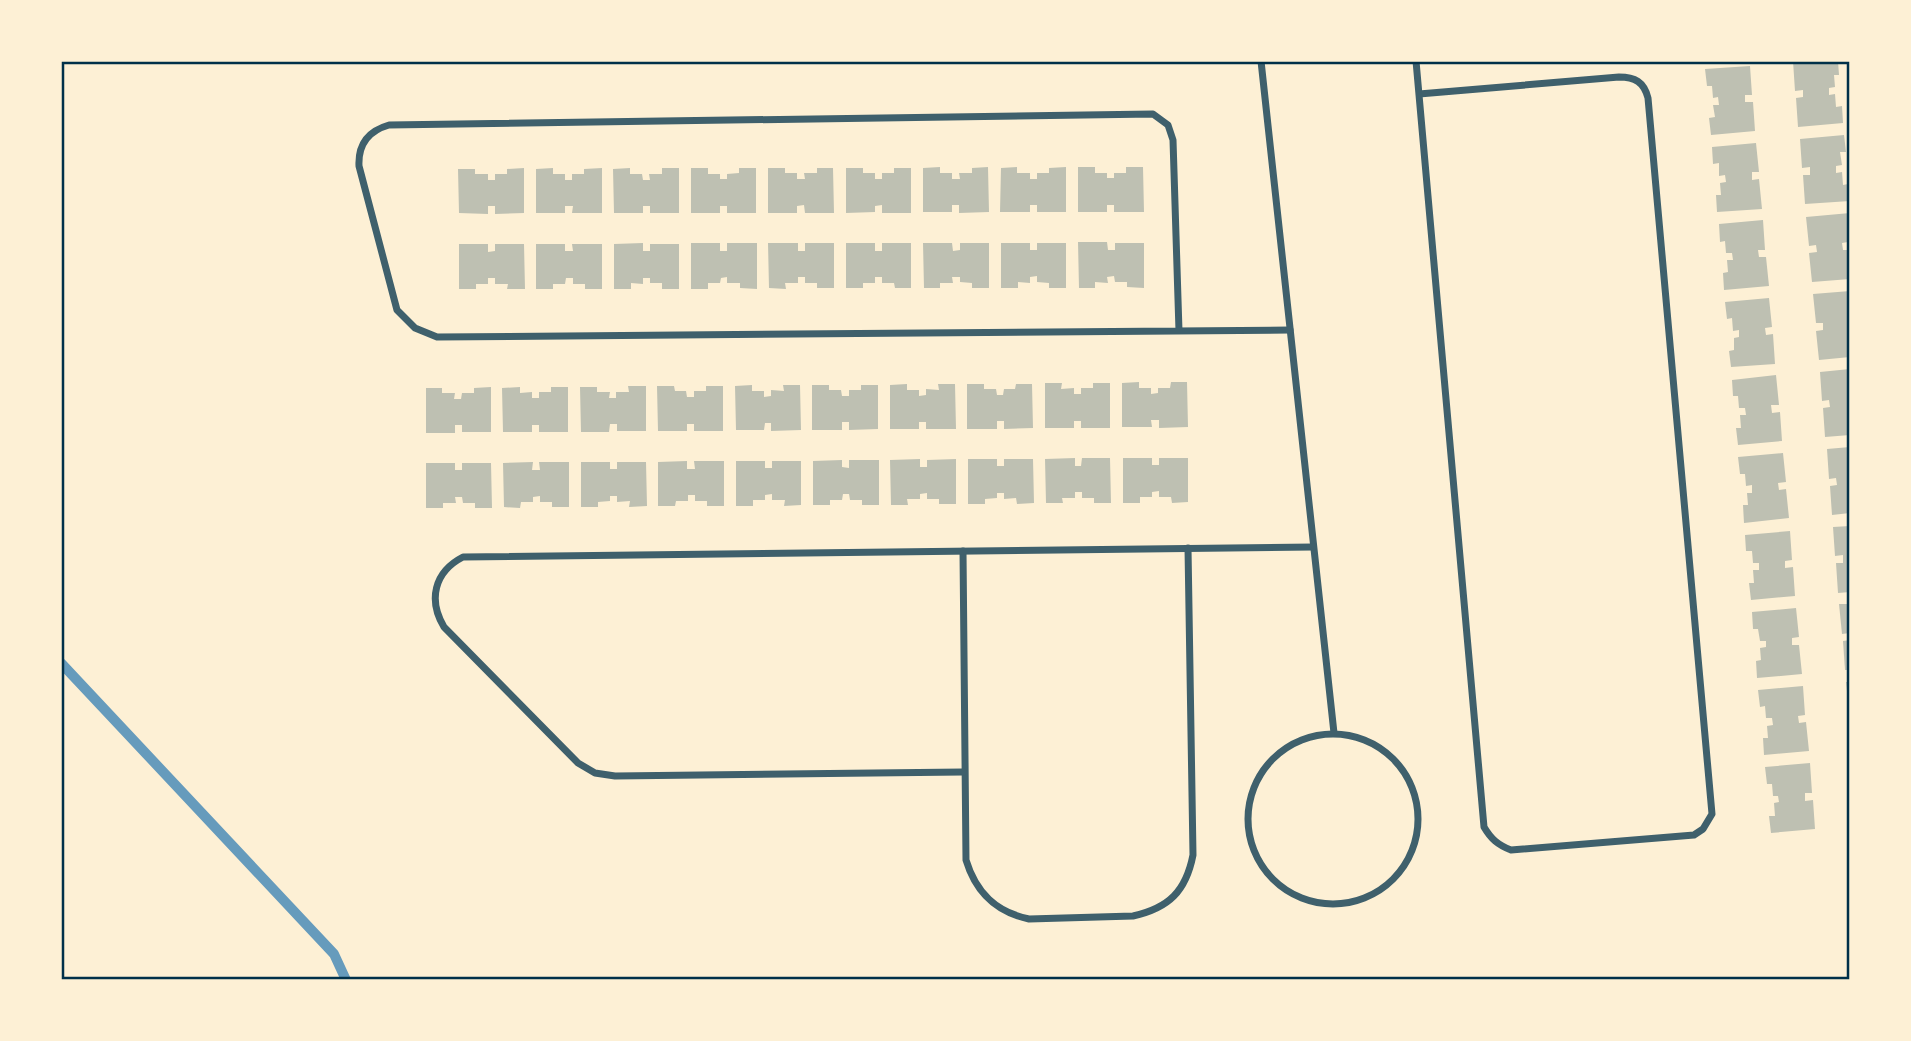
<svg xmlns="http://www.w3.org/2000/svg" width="1911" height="1041" viewBox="0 0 1911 1041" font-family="Montserrat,sans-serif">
<rect width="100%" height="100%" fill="#fdf0d5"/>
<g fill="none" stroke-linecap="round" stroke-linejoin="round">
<polyline stroke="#669bbc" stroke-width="10" points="61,663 334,954 346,980"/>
</g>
<g fill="#bec0b2">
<polygon points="1793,61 1838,61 1839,75 1834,75 1835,87 1829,88 1829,95 1835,94 1836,107 1842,106 1843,123 1798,127 1796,98 1803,97 1803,90 1795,91"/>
<polygon points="1750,66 1752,95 1745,95 1745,102 1753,102 1755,131 1711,135 1709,118 1715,117 1713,105 1719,105 1718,97 1713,98 1712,86 1707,86 1705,69"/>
<polygon points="1844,135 1846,152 1840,152 1842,165 1836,166 1836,173 1842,172 1843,185 1848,184 1850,201 1805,204 1803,175 1810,175 1810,167 1802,168 1800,139"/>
<polygon points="1756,143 1759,172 1752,172 1752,180 1759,179 1762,209 1717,212 1716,195 1721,195 1720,183 1726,182 1725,175 1719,176 1719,163 1713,164 1712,147"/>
<polygon points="940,167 940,173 952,173 952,179 960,179 959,173 972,173 972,168 988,167 989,212 959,213 959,205 952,205 952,212 923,212 923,168"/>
<polygon points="1017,167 1017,173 1030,173 1030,179 1037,179 1037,173 1049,173 1049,168 1066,167 1066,212 1037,212 1037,205 1030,205 1030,212 1000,212 1001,168"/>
<polygon points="1078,167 1095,167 1095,173 1107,173 1107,178 1114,178 1114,173 1126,173 1126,167 1143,167 1144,212 1114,212 1114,205 1107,205 1107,212 1078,212"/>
<polygon points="524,168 524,213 495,214 495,206 488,206 488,214 459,213 458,169 475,169 475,174 488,174 488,180 495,180 495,174 507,174 507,169"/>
<polygon points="553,168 553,174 565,174 565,180 572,180 572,174 584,174 584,169 602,168 602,213 572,213 573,206 565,206 565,213 536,213 536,169"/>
<polygon points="630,168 630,174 642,174 643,180 650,180 649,174 662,174 662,168 679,168 679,213 650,213 650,206 643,206 643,213 614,213 613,169"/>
<polygon points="691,168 708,168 708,174 720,174 720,179 727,179 727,174 739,173 739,168 756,168 756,213 727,213 727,206 720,206 720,213 691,213"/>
<polygon points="768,168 785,168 785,173 797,173 797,179 805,179 804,173 817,173 817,168 833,168 834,213 805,213 804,205 797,206 797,213 768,213"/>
<polygon points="846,168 863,168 863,173 875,173 875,179 882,179 882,173 894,173 894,168 911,168 911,213 882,213 882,205 875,206 875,212 846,213"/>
<polygon points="1850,213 1848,242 1842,243 1843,250 1849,250 1850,279 1812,282 1809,253 1817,252 1816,245 1809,246 1806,217"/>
<polygon points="1763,220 1765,250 1758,250 1759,257 1766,257 1769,286 1724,290 1723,273 1728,272 1727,260 1733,260 1732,253 1726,253 1725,241 1720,242 1719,224"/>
<polygon points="1078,242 1107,242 1108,250 1115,250 1115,243 1144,243 1144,288 1127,287 1127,282 1115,282 1114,276 1107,277 1108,283 1095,282 1095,288 1079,288"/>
<polygon points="643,243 643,251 650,251 650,244 679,244 679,289 662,289 662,283 650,283 650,278 643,278 643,284 631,283 631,289 614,289 614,244"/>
<polygon points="691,243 720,243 720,251 727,251 727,243 757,243 757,289 740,288 740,283 727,283 727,277 721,278 720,283 708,283 708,289 691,289"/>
<polygon points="768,243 798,243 798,251 805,251 805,243 834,243 834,288 817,288 817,283 805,283 805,277 798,277 798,283 785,283 786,289 769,288"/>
<polygon points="846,243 875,243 875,251 882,251 882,243 911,243 911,288 895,288 894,283 882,283 882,277 875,277 875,283 863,283 863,288 846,288"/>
<polygon points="923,243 952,243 953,251 960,250 960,243 989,243 989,288 972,288 972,283 960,282 960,277 952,277 953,283 940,283 940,288 924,288"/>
<polygon points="1001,243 1030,243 1030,250 1037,250 1037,243 1066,243 1066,288 1049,288 1049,283 1037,282 1037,276 1030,277 1030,283 1018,282 1018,288 1001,288"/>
<polygon points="459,244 488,244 488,252 495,251 495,244 524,244 525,289 507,289 508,284 495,284 495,278 488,278 488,284 476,284 476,289 459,289"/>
<polygon points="536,244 565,244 565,251 573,251 572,244 602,244 602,289 585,289 585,284 573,284 573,278 566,278 565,284 553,284 553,289 536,289"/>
<polygon points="1850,291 1850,357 1819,360 1816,331 1823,330 1823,323 1816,323 1813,294"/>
<polygon points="1769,298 1772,327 1765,328 1766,335 1773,334 1775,364 1731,367 1729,351 1734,350 1734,338 1739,337 1739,330 1733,331 1732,318 1727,319 1725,302"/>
<polygon points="1850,369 1850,435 1825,437 1823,408 1830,407 1829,400 1822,401 1820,372"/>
<polygon points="1776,375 1779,405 1771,405 1772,413 1780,412 1782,441 1738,445 1736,428 1741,428 1740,415 1746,415 1745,408 1739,408 1738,396 1733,396 1732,380"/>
<polygon points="1139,382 1139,388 1151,388 1151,394 1158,393 1158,388 1170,388 1171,382 1187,382 1188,427 1159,428 1159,420 1151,420 1152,427 1122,427 1122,383"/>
<polygon points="1045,383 1062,383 1061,389 1074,388 1074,394 1081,394 1081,388 1093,388 1093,383 1110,383 1110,428 1081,428 1081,421 1074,421 1074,428 1045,428"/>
<polygon points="907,384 907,390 919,390 919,396 926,395 926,389 939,390 938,384 955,384 956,429 926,429 926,422 919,422 919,429 890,429 890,385"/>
<polygon points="967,384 984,384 984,389 996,389 997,395 1003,395 1004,389 1015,389 1016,384 1032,384 1033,428 1004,429 1004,421 997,421 997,429 967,429"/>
<polygon points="752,385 752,391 764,391 764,397 771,396 771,390 784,391 783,385 800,385 801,430 771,431 771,423 765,423 764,430 736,430 735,386"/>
<polygon points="812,385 829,385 829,390 841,390 842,396 849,396 849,390 861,390 861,385 878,385 878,429 849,430 849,422 842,422 842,430 812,430"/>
<polygon points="628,386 646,386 646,431 617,431 617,424 610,424 609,432 581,432 580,387 597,387 597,392 610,392 609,398 616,398 616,392 629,392"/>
<polygon points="657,386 674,386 675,391 686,391 687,397 694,397 694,391 706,391 706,386 723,386 723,431 694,431 694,424 687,424 687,431 658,431"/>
<polygon points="491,387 491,432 462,432 462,425 455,425 455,433 426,433 426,388 442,388 442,393 455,393 454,399 461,399 462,393 474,393 474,388"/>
<polygon points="520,387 520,393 532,392 532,398 539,398 539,392 551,392 551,387 568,387 568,432 539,432 539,425 532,425 532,432 503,432 502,388"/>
<polygon points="1850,447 1850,513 1832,515 1830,486 1837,485 1836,478 1829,479 1827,449"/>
<polygon points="1783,453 1786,482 1778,483 1779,490 1786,489 1789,518 1744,523 1743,505 1748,505 1747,493 1752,493 1752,485 1746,486 1745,474 1740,474 1738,457"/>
<polygon points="1075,458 1075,466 1081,466 1082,458 1110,458 1111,503 1094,503 1094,498 1082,498 1082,492 1075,492 1075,498 1062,498 1063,503 1046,503 1045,459"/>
<polygon points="1123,458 1152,458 1152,465 1159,465 1159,458 1188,458 1188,502 1172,503 1171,497 1159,497 1159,491 1152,492 1152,497 1140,497 1140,503 1123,503"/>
<polygon points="920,459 920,467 927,467 927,460 956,459 956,504 939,504 939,499 927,499 927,493 920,494 920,499 907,499 908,505 891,505 890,460"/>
<polygon points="968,459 997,459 997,466 1004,466 1004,459 1033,459 1034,503 1017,504 1016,498 1004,499 1004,493 997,493 997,498 985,499 985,504 968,504"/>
<polygon points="842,460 842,467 849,468 849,460 879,460 879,505 862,505 862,500 850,500 849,494 843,494 842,500 830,500 830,505 813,505 813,461"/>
<polygon points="687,461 687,469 695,469 694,461 724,461 724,506 707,506 707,501 695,501 695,495 688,495 688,501 676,501 675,506 658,506 658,462"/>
<polygon points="736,461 765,461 765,468 772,468 772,461 801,461 801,505 784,506 785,500 772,500 772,494 765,495 765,500 753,500 753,506 736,506"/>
<polygon points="533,462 532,470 540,470 539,462 569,462 569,507 552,507 552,502 540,502 540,496 533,497 533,502 521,502 520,508 504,507 503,463"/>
<polygon points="581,462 610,462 610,469 617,469 617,462 646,462 647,506 629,507 630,501 617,502 617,496 610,496 610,501 598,502 598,507 581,507"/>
<polygon points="426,463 455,463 455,470 462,470 462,463 491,463 492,508 475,508 475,503 463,503 462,497 455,497 456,503 443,503 443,508 426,508"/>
<polygon points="1850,526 1850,592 1838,593 1836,563 1843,563 1843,555 1835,556 1833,527"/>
<polygon points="1790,531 1792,560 1785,561 1785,568 1793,567 1795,596 1751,600 1749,583 1754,583 1753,570 1759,570 1759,563 1753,563 1752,551 1746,551 1745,535"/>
<polygon points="1839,604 1850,604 1850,633 1842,634"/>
<polygon points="1796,608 1799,637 1792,638 1792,645 1799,645 1802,674 1757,678 1756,661 1761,660 1760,648 1766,647 1766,641 1760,641 1758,629 1753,629 1752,612"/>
<polygon points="1850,640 1850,670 1845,670 1843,641"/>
<polygon points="1846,682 1850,682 1850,700 1848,700"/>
<polygon points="1803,686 1805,715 1798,716 1799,723 1806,722 1809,751 1764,755 1763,738 1768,738 1767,726 1773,725 1772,718 1766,718 1765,706 1760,707 1758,690"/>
<polygon points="1810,763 1812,793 1805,793 1805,801 1813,800 1815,829 1771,833 1769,816 1775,816 1774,803 1779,802 1778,796 1773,796 1772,784 1767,784 1765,767"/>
</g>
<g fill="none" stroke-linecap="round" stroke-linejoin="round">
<g stroke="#3f606c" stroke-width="7">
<polyline points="1261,61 1334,733"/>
<path d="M1416,61L1484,827C1491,839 1498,845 1511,850L1694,835L1703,829L1712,814L1648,98C1644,82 1635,77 1619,77L1419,94"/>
<path d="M1179,331L1173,140L1168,125L1153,114L389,125C368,131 358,145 359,166L397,310L415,328L437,337L1290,330"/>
<path d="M963,551L966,860C976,893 996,912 1029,919L1133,916C1169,908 1186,891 1193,855L1188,548"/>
<circle cx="1333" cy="819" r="85"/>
<path d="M963,772L615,776L595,773L578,763L444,627C428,600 434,572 463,557L1313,547"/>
</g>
</g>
<rect width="1911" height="1041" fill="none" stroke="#fdf0d5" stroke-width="126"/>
<rect x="63" y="63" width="1785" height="915" fill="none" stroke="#003049" stroke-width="2.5"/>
</svg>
